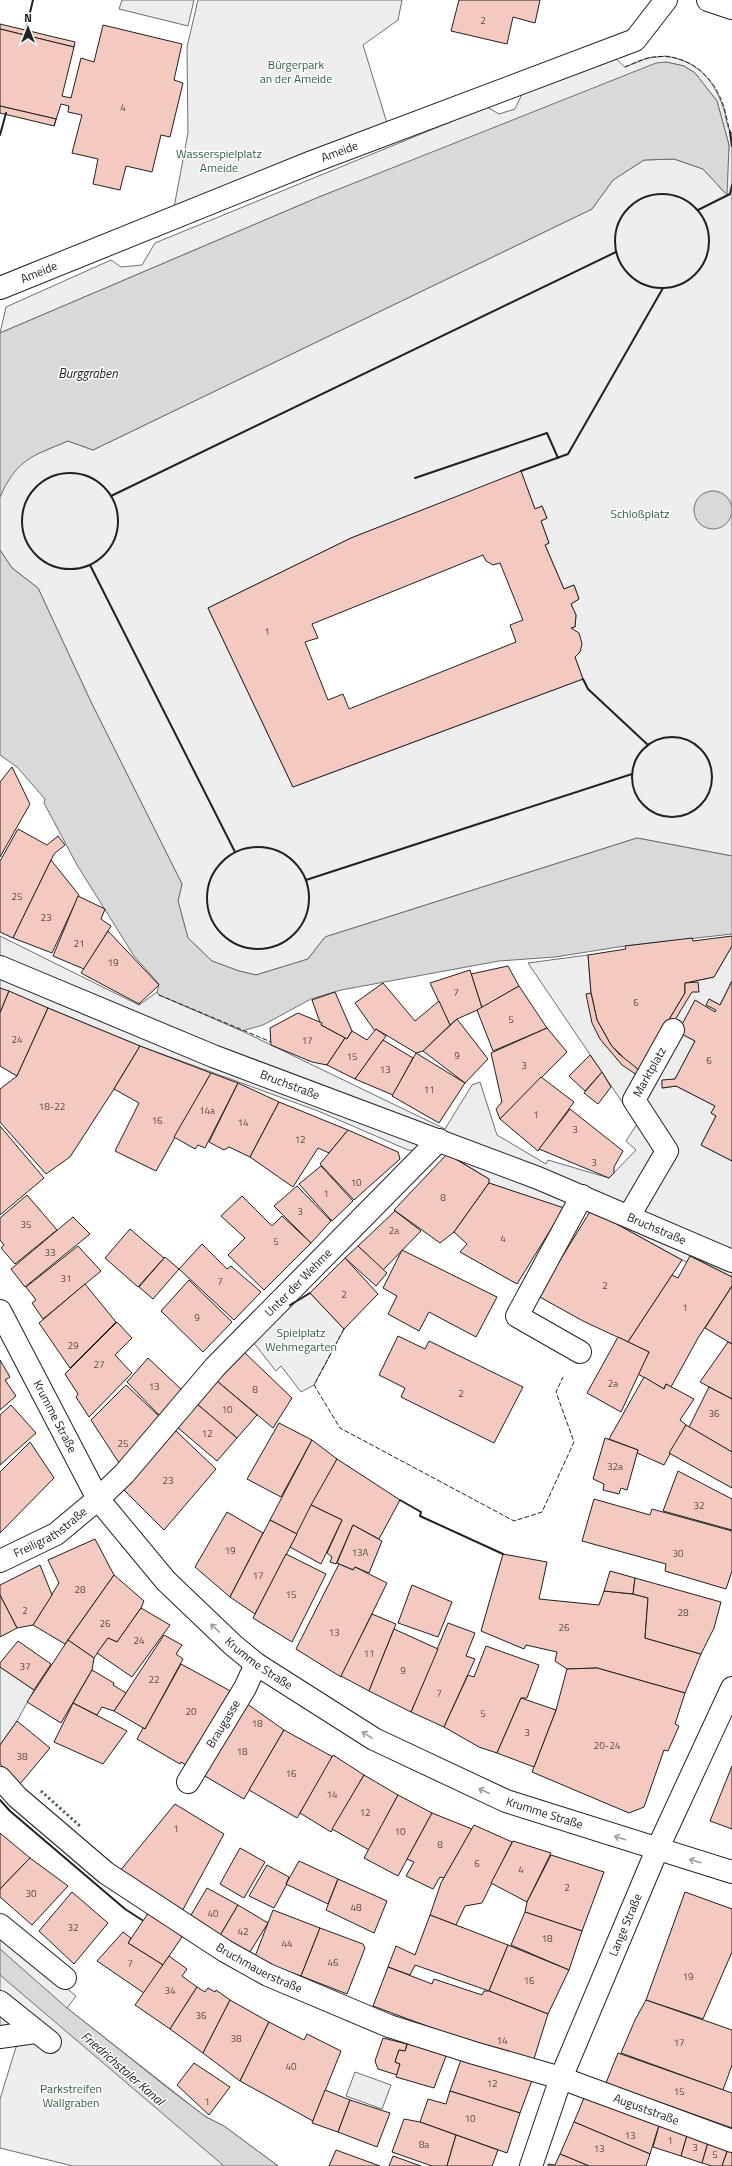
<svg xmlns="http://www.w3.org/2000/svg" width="732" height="2166" viewBox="0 0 732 2166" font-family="'Titillium Web',sans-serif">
<rect width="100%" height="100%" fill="#fff"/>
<g fill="#eee" stroke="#6f6f6f" fill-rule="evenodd">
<polygon points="198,0 402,0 398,20 363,45 390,133 172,218 188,133 187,47"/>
<path d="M666,56C700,62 715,81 725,113C726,119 727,129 732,133V856L637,838L325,937L308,959L256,975L239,971L212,961L188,938L178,901L182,884L91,702L38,588L12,568L0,550V497L8,478L25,459L68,441L93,450L592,209L613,180L644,160L674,159L703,169L726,194L729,145L717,101L695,73L684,66L666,62L319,197L0,333L6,307L111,260L121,267L142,265L155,243L487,107L499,114L515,109L522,94L614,57L625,67L648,58ZM521,472L535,509L542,506L547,518L541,521L549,543L545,545L564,589L574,585L579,599L571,604L576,615L575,627L571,628L575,657L583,679L293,787L208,608L351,538Z"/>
<polygon points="310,1293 344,1329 314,1385 301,1392 281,1366 276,1371 253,1342 285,1308"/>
<polygon points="0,1934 76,1996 67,2008 206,2117 224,2126 278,2166 73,2166 0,2148 0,2099 17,2044 0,2029"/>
</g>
<g fill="#ededed" stroke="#6f6f6f">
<polygon points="122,0 194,0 188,26 119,9"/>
<polygon points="0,936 139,1005 157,992 242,1031 445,1129 472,1085 480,1082 497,1135 546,1164 548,1160 609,1178 636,1150 626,1141 637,1124 528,963 588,955 591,993 611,1045 629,1063 685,983 714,977 732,946 732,981 720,1005 709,999 716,1010 715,1012 678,1032 695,1041 675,1079 662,1081 663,1088 676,1086 715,1106 711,1113 716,1116 701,1145 732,1161 732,1277 691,1256 687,1262 682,1260 591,1210 574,1213 489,1183 489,1179 448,1154 408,1150 318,1111 140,1046 0,988"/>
<polygon points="0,1667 34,1690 17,1721 0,1745"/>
<polygon points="355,2072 391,2085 382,2109 346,2096"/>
</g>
<g fill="#d9d9d9" stroke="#6f6f6f">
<path d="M666,62L684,66L695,73L717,101L729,145L727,195L703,169L674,159L644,160L613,180L592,209L93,450L68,441C32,456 17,459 0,497V333L319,197L656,63Z"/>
<circle cx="713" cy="510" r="19"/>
<polygon points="0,550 12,568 38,588 91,702 182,884 178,901 188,938 212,961 239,971 256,975 308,959 325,937 637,838 732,856 732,934 625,946 555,957 499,961 341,990 311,999 263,1025 242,1031 159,995 157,992 159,984 134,956 77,865 44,803 45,799 17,767 0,755"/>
<polygon points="0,1949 67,2008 169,2089 206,2117 224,2126 278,2166 224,2166 0,1975"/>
</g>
<g fill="#f3c9c0" stroke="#222" fill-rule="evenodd">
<polygon points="459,0 540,0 535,23 513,17 507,44 451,31"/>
<polygon points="0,24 75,42 74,47 0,29"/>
<polygon points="103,25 182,44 174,80 183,83 170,137 161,135 152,172 126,166 120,190 93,184 98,159 72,153 82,115 68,112 69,106 61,104 54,126 56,119 0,106 0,29 74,47 62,96 71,98 81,58 94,62"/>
<polygon points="0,106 56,119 54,126 0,113"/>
<path d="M521,471L535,509L542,506L547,518L541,521L549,543L545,545L564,589L574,585L579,599L571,604L576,615L575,627L571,628L579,633L582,644L580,652L575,657L583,679L293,787L208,608L351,538ZM483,555L486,561L493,565L500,563L523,620L510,625L516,642L349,709L343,694L328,700L305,642L318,638L312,624Z"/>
<polygon points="12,767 30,804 0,857 0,782"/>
<polygon points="18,829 47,845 58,836 65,845 54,854 13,938 0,932 0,861"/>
<polygon points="51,860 79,895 52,953 13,938"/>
<polygon points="78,896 105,909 101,919 111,926 84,969 53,956"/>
<polygon points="108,931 159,985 139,1004 81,973"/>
<polygon points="732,936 732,946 714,977 685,983 685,993 639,1070 629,1063 611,1045 597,1020 591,993 588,955 626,949 625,946 692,938 693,941"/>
<polygon points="508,966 519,986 482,1008 471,974"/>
<polygon points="470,970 482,1008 457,1019 450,1025 430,983"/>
<polygon points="732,981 732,1161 701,1145 716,1116 711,1113 715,1106 676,1086 662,1088 662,1080 675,1079 695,1041 678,1032 695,1000 715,1012 716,1010 706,1005 709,999 720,1005"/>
<polygon points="698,982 699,992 692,992 640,1077 622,1065 600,1039 592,1023 586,994 591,993 597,1020 611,1045 619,1054 639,1070 685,993 685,983"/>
<polygon points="383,983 415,1021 439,1001 450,1025 423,1051 416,1053 376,1029 375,1031 355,1003"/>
<polygon points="519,986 547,1028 493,1051 477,1010"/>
<polygon points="0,988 9,991 0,1013"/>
<polygon points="9,991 48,1008 17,1076 0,1066 0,1013"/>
<polygon points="335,992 352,1031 347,1039 321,1025 312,1000"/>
<polygon points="48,1008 140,1046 114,1089 70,1157 46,1174 0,1122 0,1089 17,1076"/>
<polygon points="298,1013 322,1023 321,1025 345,1038 327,1065 312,1062 271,1045 270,1028"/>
<polygon points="457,1019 488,1059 465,1083 423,1051"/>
<polygon points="547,1028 567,1052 500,1119 496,1109 502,1102 491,1053"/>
<polygon points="376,1029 386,1036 355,1079 327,1065 345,1038 347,1039 352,1031 367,1040"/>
<polygon points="383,1040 413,1058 393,1095 355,1079"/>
<polygon points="140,1046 211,1073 156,1171 115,1151 139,1103 114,1089"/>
<polygon points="416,1053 465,1083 439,1123 392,1096"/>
<polygon points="590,1055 602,1072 585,1091 569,1076"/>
<polygon points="602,1072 611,1087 598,1104 584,1093"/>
<polygon points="211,1073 238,1083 205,1148 198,1145 195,1149 174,1137"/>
<polygon points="541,1077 574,1102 538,1151 500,1119"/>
<polygon points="238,1083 279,1102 250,1157 229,1147 224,1150 209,1142"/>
<polygon points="279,1102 348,1130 329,1153 318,1148 293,1187 250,1157"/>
<polygon points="570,1109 623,1151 614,1167 614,1173 609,1178 539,1149"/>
<polygon points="0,1126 44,1178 0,1215"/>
<polygon points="348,1130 398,1152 400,1159 354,1200 320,1164"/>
<polygon points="447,1154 489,1179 489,1183 454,1232 440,1243 394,1210"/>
<polygon points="321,1166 353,1201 332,1221 299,1184"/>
<polygon points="489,1183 564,1208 517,1284 460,1252 467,1244 454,1232"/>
<polygon points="297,1186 331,1221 311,1243 274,1206"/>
<polygon points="27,1195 57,1230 15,1264 1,1248 4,1245 0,1240 0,1218"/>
<polygon points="242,1196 272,1226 282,1216 311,1243 264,1290 228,1255 245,1238 221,1216"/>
<polygon points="591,1210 682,1260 628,1342 583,1321 538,1296"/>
<polygon points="395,1211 421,1231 383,1270 358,1246"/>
<polygon points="73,1217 90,1234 25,1287 11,1269"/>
<polygon points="130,1229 164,1258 138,1287 105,1258"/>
<polygon points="202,1244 227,1269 231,1266 261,1292 234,1320 179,1269"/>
<polygon points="78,1246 101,1271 43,1319 32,1303 36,1300 26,1287"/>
<polygon points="358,1246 387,1273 376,1286 345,1258"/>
<polygon points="402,1250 497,1297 476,1337 429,1312 419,1331 388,1314 397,1296 383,1288"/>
<polygon points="690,1256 732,1277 732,1286 698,1338 671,1387 666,1384 664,1389 638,1374 649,1352 628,1342 672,1275 678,1278"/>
<polygon points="165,1257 179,1269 153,1299 139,1287"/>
<polygon points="345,1258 378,1294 344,1329 310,1293"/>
<polygon points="189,1280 232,1322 203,1352 161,1311"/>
<polygon points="85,1284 116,1322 70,1368 39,1323"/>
<polygon points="732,1286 732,1344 705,1328"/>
<polygon points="117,1322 132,1338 115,1355 132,1373 89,1417 76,1397 78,1394 65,1374"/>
<polygon points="398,1336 425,1349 429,1341 523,1387 494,1443 401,1397 405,1388 379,1375"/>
<polygon points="618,1337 649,1352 621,1412 587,1393"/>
<polygon points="728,1342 732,1344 732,1399 700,1382"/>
<polygon points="244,1352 292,1398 273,1428 217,1381"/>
<polygon points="148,1358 182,1390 161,1417 127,1382"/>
<polygon points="0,1360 10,1377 5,1380 16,1396 0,1410"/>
<polygon points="644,1377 664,1389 666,1384 694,1399 680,1420 686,1425 664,1465 637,1453 638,1450 609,1439"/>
<polygon points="217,1381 257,1415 237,1438 197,1404"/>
<polygon points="126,1385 160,1417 121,1466 91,1420"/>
<polygon points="709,1387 732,1399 732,1452 689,1427"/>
<polygon points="197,1404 237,1438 217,1461 177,1427"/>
<polygon points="11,1405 36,1433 0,1465 0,1415"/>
<polygon points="279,1423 312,1440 281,1497 247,1479"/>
<polygon points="686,1425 732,1452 732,1488 669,1453"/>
<polygon points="176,1431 216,1469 164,1530 122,1488"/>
<polygon points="605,1438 638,1450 627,1490 621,1488 619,1494 603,1490 604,1484 593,1479"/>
<polygon points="312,1440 337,1459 297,1534 270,1520"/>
<polygon points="30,1442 54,1478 0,1533 0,1472"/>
<polygon points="337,1459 400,1500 379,1539 353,1525 336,1564 330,1562 332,1557 327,1553 342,1520 311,1505"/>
<polygon points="678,1471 732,1499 732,1530 663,1511"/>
<polygon points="594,1499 650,1515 652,1509 732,1531 732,1571 726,1589 665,1571 666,1564 582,1541"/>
<polygon points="311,1505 342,1520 321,1564 290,1547"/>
<polygon points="227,1512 263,1533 230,1597 195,1567"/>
<polygon points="270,1520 297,1534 255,1614 230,1597"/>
<polygon points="353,1525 382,1541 369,1573 355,1567 353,1570 337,1563"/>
<polygon points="95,1539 114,1575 65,1644 33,1625 59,1583 48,1560"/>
<polygon points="286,1554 326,1574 292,1642 253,1618"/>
<polygon points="503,1554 547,1562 539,1599 599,1605 604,1591 633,1594 648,1598 645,1638 701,1654 685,1693 597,1668 567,1669 555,1661 557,1652 526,1645 524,1649 481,1631"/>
<polygon points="339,1564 353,1570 355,1567 387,1583 341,1677 296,1649"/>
<polygon points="40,1565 52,1595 33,1625 17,1628 0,1595 0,1585"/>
<polygon points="610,1571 635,1578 633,1594 604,1591"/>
<polygon points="114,1575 144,1601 141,1608 117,1642 108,1638 94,1658 68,1640"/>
<polygon points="635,1578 721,1602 714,1628 701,1654 645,1638 648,1598 633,1594"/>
<polygon points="412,1585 452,1602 438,1637 398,1623"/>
<polygon points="0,1595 17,1628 0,1637"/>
<polygon points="141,1608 170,1625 132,1677 97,1653 108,1638 117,1642"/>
<polygon points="372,1614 396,1624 369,1691 341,1676"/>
<polygon points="448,1623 475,1633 466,1656 475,1659 444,1727 411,1712"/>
<polygon points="394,1629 438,1649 411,1712 369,1691"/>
<polygon points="164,1635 182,1645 176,1654 183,1659 145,1729 114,1711"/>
<polygon points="68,1640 94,1658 92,1670 61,1723 27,1702"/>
<polygon points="18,1641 51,1664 34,1690 0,1667 0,1663"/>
<polygon points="486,1646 539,1665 527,1698 521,1698 497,1753 479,1747 444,1727 468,1675 474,1677"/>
<polygon points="181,1664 236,1694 193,1769 181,1762 180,1764 137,1739 143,1728 145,1729"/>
<polygon points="597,1668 685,1693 675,1724 679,1726 668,1751 664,1750 644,1807 629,1813 532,1772 556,1710 567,1669"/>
<polygon points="92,1670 114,1683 113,1685 126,1693 114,1711 102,1707 97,1715 73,1703"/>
<polygon points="521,1698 556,1710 534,1767 497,1753"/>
<polygon points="243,1701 284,1730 244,1799 198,1772"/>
<polygon points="73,1703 127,1731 103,1764 54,1742"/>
<polygon points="17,1721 50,1748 20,1784 0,1764 0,1745"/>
<polygon points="284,1730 333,1757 297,1818 249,1790"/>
<polygon points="333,1755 364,1775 331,1832 300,1813"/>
<polygon points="732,1766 732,1829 710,1821"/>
<polygon points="364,1775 398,1795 369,1850 332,1829"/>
<polygon points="398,1795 432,1813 398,1876 364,1858"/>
<polygon points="175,1804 224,1834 180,1915 119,1872"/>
<polygon points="432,1813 472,1829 444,1878 440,1877 433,1889 406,1876 414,1862 407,1859"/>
<polygon points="474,1825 512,1842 482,1903 465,1906 456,1925 430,1915 441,1883"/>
<polygon points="0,1833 30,1858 0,1889"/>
<polygon points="513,1841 551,1853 527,1902 491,1883"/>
<polygon points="240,1848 265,1862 244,1898 220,1884"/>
<polygon points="551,1855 604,1872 582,1931 525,1912 527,1902"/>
<polygon points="30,1858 68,1886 32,1925 0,1897 0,1889"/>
<polygon points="299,1861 338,1879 328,1904 286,1884"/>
<polygon points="267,1865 289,1877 286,1884 287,1884 274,1908 249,1896"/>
<polygon points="338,1879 387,1901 374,1933 326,1910"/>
<polygon points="207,1888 238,1905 218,1939 188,1920"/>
<polygon points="72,1892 108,1923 74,1964 39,1931"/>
<polygon points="685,1892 732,1909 732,1952 703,2019 646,2000"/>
<polygon points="238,1905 268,1923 248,1955 218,1939"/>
<polygon points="151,1909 186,1931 163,1965 128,1943"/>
<polygon points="273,1910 320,1928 301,1976 254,1959"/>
<polygon points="525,1912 582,1931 569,1970 511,1945"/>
<polygon points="430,1915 508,1945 489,1991 415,1965 410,1975 388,1967 396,1946 415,1955"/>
<polygon points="320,1928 363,1944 365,1948 347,1994 301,1976"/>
<polygon points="123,1932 131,1938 128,1943 163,1965 144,1993 97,1961"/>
<polygon points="508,1945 569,1970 548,2014 489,1991"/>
<polygon points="169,1956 187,1969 182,1976 197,1987 170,2029 135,2005"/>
<polygon points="388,1967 432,1984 434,1979 482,1995 484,1991 489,1991 548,2014 532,2065 373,2006"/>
<polygon points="197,1987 205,1992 208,1988 215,1992 216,1990 230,2000 203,2053 170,2029"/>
<polygon points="230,2000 269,2022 240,2081 203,2053"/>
<polygon points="646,2000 732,2030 732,2065 723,2090 621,2053 635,2020"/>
<polygon points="269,2022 304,2040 307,2034 341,2051 313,2121 240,2081"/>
<polygon points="383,2038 407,2044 405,2051 399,2050 395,2062 400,2064 397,2075 378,2069 375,2061"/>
<polygon points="409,2039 448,2051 434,2088 396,2077 400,2064 395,2062 399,2050 405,2051"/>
<polygon points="618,2053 732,2093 732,2128 606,2083"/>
<polygon points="463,2054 534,2075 520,2113 450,2091"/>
<polygon points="194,2063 230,2087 209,2115 177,2085"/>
<polygon points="325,2090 350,2100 338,2132 312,2123"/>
<polygon points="450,2091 520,2113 507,2153 420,2122 428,2099 446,2104"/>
<polygon points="586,2093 660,2122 650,2154 574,2122"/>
<polygon points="350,2100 390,2113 377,2147 338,2132"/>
<polygon points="404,2119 420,2122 456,2135 447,2166 432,2166 392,2152"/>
<polygon points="574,2122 650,2154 646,2166 589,2166 560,2154"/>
<polygon points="660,2122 688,2132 681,2156 653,2147"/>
<polygon points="688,2132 709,2139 702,2163 681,2156"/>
<polygon points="456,2135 498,2150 492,2166 447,2166"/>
<polygon points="709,2139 729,2146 722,2166 712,2166 702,2163"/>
<polygon points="729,2146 732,2147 732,2166 722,2166"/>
<polygon points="336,2150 380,2166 329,2166"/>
<polygon points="560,2154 589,2166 548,2166 548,2164 555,2165"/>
<polygon points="393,2156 421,2166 389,2166"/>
</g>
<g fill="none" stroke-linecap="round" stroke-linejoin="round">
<defs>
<g id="minor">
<polyline points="708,0 732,8"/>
<path id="s1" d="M0,288L312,162L635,40L666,0"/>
<path id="s2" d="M0,967L213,1056L538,1178L732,1261"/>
<path id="s3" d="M629,1216L667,1151L634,1100L673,1030"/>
<path id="s4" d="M0,1311L98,1499L166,1581L233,1645L256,1664L374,1739L506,1801L732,1872"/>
<polyline points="580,1352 517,1316 582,1196"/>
<path id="s5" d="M0,1561L56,1534L98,1499L124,1474L215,1367L439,1140"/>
<path id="s6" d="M0,1778L17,1797L106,1873L225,1951L268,1975L389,2026L474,2053L561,2078L732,2141"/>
<path id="s7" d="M188,1782L245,1688L256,1664"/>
<polyline points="0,1925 65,1978"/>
<polyline points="0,2002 50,2042"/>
<polyline points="0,2037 35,2032"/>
<path id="s8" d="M531,2166L561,2078L657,1850L732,1688"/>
</g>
</defs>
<use href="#minor" stroke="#222" stroke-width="24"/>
<use href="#minor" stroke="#fff" stroke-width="22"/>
<polyline stroke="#2f5e38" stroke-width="3" stroke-dasharray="2 3" stroke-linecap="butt" points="41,1791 81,1827"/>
<g stroke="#222" stroke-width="1" stroke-dasharray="5 2" stroke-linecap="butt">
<path d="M625,67C632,64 640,60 648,58C679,51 707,68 720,97C725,107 727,121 730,132"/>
<polyline points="159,995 271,1042"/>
<polyline points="344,1329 314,1385 340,1428 514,1521 542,1512 574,1442 556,1392 563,1377"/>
</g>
<g stroke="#222" stroke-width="2">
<polyline points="25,33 33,0"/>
<polyline points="730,132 732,146"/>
<polyline points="0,135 6,113"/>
<circle cx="662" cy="241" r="47"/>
<polyline points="698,210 730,194 732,185"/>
<polyline points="521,471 568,454 663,288"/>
<circle cx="70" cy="521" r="48"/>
<polyline points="415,478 547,433 558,458"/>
<polyline points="111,496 616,252"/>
<polyline points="90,565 235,852"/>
<polyline points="583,679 588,689 648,745"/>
<circle cx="672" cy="777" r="40"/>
<circle cx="258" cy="898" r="51"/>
<polyline points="306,880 632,774"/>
<polyline points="290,1305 310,1293"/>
<polyline points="400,1500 421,1512 420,1516 503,1554"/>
<polyline points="0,1800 10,1811 125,1909 142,1920"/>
</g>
</g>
<defs><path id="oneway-shaft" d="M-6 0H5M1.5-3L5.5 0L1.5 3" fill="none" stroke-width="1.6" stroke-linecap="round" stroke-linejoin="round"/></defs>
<g stroke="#9c9c9c">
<use href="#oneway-shaft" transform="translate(215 1628) rotate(-136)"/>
<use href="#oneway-shaft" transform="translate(367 1735) rotate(-148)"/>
<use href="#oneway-shaft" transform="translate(484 1791) rotate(-155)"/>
<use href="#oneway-shaft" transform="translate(620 1838) rotate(-162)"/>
<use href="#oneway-shaft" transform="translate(695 1861) rotate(-163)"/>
</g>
<g text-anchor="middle" stroke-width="3" stroke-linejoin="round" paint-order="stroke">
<g font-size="10" fill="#564c4a">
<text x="483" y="24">2</text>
<text x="123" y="111">4</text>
<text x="267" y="635">1</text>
<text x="17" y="900">25</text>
<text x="46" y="921">23</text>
<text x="79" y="947">21</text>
<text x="113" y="966">19</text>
<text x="456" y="996">7</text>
<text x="636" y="1006">6</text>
<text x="511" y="1023">5</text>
<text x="17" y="1043">24</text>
<text x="307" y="1044">17</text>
<text x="457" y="1059">9</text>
<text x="352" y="1060">15</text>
<text x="709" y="1064">6</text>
<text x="524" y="1069">3</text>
<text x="385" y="1073">13</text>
<text x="429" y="1093">11</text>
<text x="52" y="1110">18-22</text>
<text x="207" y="1114">14a</text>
<text x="536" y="1118">1</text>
<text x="157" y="1124">16</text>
<text x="243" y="1126">14</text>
<text x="575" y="1133">3</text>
<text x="300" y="1143">12</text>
<text x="594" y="1166">3</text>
<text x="356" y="1186">10</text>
<text x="326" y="1197">1</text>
<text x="443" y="1201">8</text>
<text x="300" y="1215">3</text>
<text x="26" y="1228">35</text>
<text x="394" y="1234">2a</text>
<text x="503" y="1242">4</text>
<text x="276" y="1245">5</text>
<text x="50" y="1256">33</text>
<text x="66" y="1282">31</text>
<text x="220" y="1285">7</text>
<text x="605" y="1289">2</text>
<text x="344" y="1298">2</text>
<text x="685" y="1311">1</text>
<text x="197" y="1321">9</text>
<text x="73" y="1349">29</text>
<text x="99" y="1368">27</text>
<text x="613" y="1387">2a</text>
<text x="154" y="1390">13</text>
<text x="255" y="1393">8</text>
<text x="461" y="1397">2</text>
<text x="227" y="1413">10</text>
<text x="714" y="1417">36</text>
<text x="207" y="1437">12</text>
<text x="123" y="1447">25</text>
<text x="615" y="1470">32a</text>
<text x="168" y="1484">23</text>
<text x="699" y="1509">32</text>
<text x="230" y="1554">19</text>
<text x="360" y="1556">13A</text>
<text x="678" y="1557">30</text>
<text x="258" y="1579">17</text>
<text x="80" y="1593">28</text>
<text x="291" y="1598">15</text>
<text x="25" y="1614">2</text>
<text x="683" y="1616">28</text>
<text x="105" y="1627">26</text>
<text x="564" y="1631">26</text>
<text x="334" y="1636">13</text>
<text x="139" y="1644">24</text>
<text x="369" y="1657">11</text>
<text x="25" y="1670">37</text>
<text x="403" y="1674">9</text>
<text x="154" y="1683">22</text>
<text x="439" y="1697">7</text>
<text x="191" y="1715">20</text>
<text x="483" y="1717">5</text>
<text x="257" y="1727">18</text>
<text x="527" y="1736">3</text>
<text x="607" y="1749">20-24</text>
<text x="242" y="1755">18</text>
<text x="22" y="1760">38</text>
<text x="291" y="1777">16</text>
<text x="332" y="1798">14</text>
<text x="365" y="1816">12</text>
<text x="176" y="1832">1</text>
<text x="400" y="1835">10</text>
<text x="440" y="1848">8</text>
<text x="477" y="1867">6</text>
<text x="521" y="1873">4</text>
<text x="567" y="1891">2</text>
<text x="31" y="1897">30</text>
<text x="356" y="1911">48</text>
<text x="213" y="1917">40</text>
<text x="73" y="1931">32</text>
<text x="243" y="1935">42</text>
<text x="547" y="1942">18</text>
<text x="287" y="1947">44</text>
<text x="333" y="1966">46</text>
<text x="130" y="1967">7</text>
<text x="688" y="1980">19</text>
<text x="529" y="1984">16</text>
<text x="170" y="1994">34</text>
<text x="201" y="2019">36</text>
<text x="236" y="2042">38</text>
<text x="502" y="2044">14</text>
<text x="679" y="2046">17</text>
<text x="291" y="2070">40</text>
<text x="492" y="2087">12</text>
<text x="679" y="2095">15</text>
<text x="207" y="2105">1</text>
<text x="470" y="2122">10</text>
<text x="630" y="2139">13</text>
<text x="670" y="2144">1</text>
<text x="424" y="2148">8a</text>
<text x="695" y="2151">3</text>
<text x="599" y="2152">13</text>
<text x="715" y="2158">5</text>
</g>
<g font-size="12" fill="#2f5e38" stroke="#fff">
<text x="296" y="69">Bürgerpark<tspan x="296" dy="14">an der Ameide</tspan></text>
<text x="219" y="158">Wasserspielplatz<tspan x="219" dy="14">Ameide</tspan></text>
<text x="640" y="518">Schloßplatz</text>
<text x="301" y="1337">Spielplatz<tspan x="301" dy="14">Wehmegarten</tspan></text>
<text x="71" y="2093">Parkstreifen<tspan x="71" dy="14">Wallgraben</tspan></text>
</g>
<g font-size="12" fill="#222" stroke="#fff">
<text dy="4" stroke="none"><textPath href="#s1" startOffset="366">Ameide</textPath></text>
<text dy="4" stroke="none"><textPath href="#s1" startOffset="42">Ameide</textPath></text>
<text dy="4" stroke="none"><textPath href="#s3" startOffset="168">Marktplatz</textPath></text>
<text dy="4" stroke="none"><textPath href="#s2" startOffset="313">Bruchstraße</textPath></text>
<text dy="4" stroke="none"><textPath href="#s2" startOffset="707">Bruchstraße</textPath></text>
<text dy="4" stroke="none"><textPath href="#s5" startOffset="412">Unter der Wehme</textPath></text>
<text dy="4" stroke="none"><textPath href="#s4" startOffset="119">Krumme Straße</textPath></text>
<text dy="4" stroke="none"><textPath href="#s5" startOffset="58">Freiligrathstraße</textPath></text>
<text dy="4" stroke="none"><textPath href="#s4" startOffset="443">Krumme Straße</textPath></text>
<text dy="4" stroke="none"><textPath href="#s7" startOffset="68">Braugasse</textPath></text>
<text dy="4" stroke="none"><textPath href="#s4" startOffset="767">Krumme Straße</textPath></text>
<text dy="4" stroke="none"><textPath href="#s8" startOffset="259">Lange Straße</textPath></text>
<text dy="4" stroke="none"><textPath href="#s6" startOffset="323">Bruchmauerstraße</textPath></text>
<text dy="4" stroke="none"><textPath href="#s6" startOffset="736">Auguststraße</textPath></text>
</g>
<g font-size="13" font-style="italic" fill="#222" stroke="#fff">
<text x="88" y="378">Burggraben</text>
<text transform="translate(123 2068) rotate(41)" y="5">Friedrichstaler Kanal</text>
</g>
</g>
<g transform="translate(28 28)" stroke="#ffffff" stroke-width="3" paint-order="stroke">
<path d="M0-3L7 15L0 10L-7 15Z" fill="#222222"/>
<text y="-6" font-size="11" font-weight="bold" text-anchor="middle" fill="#222222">N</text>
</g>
</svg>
